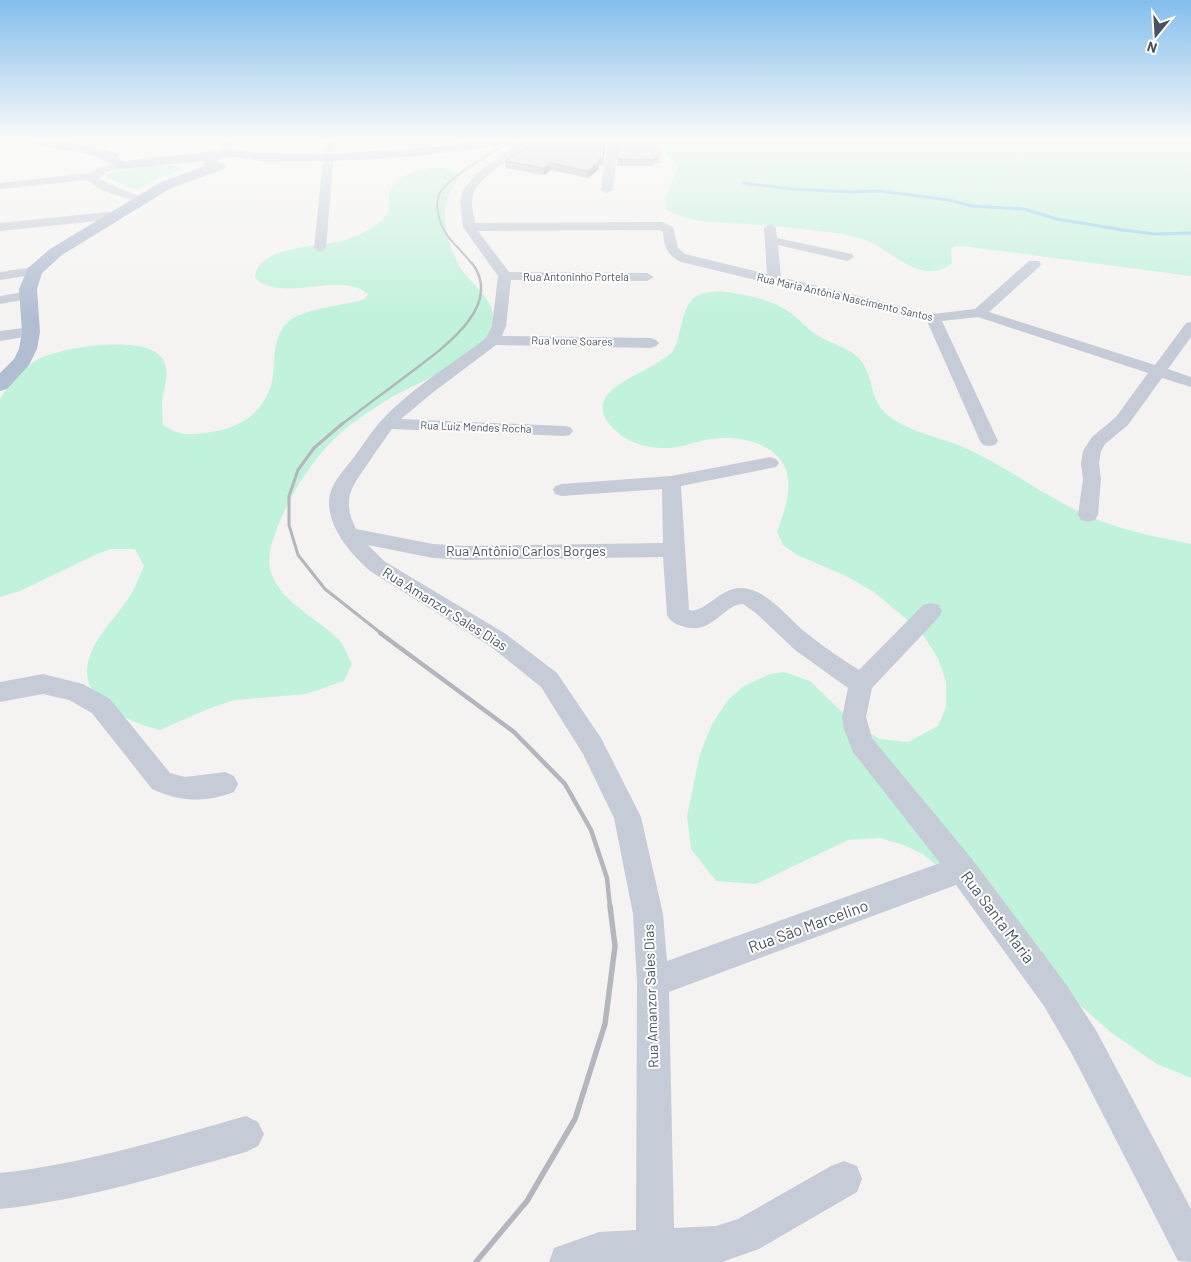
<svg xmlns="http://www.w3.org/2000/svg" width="1191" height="1262" viewBox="0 0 1191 1262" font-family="Barlow,sans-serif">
<rect width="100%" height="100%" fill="#f4f3f2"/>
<g fill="#c1f2db">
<path d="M664,140H1191V276L963,246L954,247L951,250L952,263C926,283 904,262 881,248C869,240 856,237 842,234C811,229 779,227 748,224C722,222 688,224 666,209L665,199L678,167L664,152Z"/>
<path d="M177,165L176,167L183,169L159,178L136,190L106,177C112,164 163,166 177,165Z"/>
<path d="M431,168H444L456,173L458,178C454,188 446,198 445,209C443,227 451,251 460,267C472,286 503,304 491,331C478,360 419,382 392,397C380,404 368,412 357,420C324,443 300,478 283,514C276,530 265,554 271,572C281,603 316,617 337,638C344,644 348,656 352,664L344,681L306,694L235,700L210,708L160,730C135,723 112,715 95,694C68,658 117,620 133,591C137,583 140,574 144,566L135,549H111L97,554L20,591L0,597V399C8,387 25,366 37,360C59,347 146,334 162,358C172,373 162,390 162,406C162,413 163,419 163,425C181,437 191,435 211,432C243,428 268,409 273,376C275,357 273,336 288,322C303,308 344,306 365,299L368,294C365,292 361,289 358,288C328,277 279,301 255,278C256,244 325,248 348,239C361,234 383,225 388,211C390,205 388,197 390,191C396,175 416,171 431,168Z"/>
<path d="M720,291C744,294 771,299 791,313C800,320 807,329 817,335C830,344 853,348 862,362C875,381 869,402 890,417C915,435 947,438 974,452C1014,472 1051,500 1093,518C1124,531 1158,537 1191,544V1078L1157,1064L1109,1031L1036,966L966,889L923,854L904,845L880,838L848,840L756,884L716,881L691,849L687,816L700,754L712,724L728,700L744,686L770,674L784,672L810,681L856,726L880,739L908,742L938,726L946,707V682L938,658L923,635L905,618L874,592L846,576L797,555L783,545L777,532C783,514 792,493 787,473C779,442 737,435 711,439C696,441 681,448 667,448C648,449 628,443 615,430C575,392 642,376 663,359C667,356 672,354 674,349C683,333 680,301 701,294C706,292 714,292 720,291Z"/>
</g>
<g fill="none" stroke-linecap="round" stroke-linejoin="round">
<polyline stroke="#8ccdf1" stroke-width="3" points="743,183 793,189 850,192 880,191 949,200 972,206 1024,209 1057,219 1123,230 1155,234 1191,233"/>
<g fill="#c6ccd7" fill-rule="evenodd">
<polygon points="225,140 235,140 227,156 223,157 218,154"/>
<polygon points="325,140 335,140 326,248 320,252 314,248"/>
<path d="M521,140H533C517,159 476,173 472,200C471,207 474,216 475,223L662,222L673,227L678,248L685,254L767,274L764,228L770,224L776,228L777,238L852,254L854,257L847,261L778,245L781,277L933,314L975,309L1029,261H1039L1041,264L1039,267L989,312L1155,365L1186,323L1191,322V337L1168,369L1191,377V387L1162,378L1128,425L1105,444L1101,451L1099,463L1101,479L1098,515L1095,520L1088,522L1081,520L1078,515L1083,479L1081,463L1083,451L1092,437L1116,417L1148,373L978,317L942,321L998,441L995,445L989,446L983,445L980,441L927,321L681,262C667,255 664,247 663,232L660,230L478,231L509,272L647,273L654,277L647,281L511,280L506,326L502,336L651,338L656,340L659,343L656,346L651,348L496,345L431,394L401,419L564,426L570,427L573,431L570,435L564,436L392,429C383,441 375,453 367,465C350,489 342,500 356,529L433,544L465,546L663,543L662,489L562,496L555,494L553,490L555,486L562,484L671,476L770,457L776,459L779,463L776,467L681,486L689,610C704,614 720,588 740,588C768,588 788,620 809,635C825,648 842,659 859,670L923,605L931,603L939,605L942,611L939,617L872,688L866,717L872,738L972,859L1066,984L1097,1032L1191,1209V1262L1178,1261L1073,1056L1044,1006L956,885L669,992L674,1228L716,1226L738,1219L831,1166L844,1161L857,1166L862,1179L857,1192L759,1249L722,1262H549L554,1248L599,1232L636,1230L637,982L633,914L614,818L583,754L541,687L490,646L370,571C350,553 328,528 329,500C330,485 342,472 351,461C362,447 370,433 381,421C411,388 451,365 486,338L492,326L498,276L463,227L460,201L463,190L476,174ZM368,545L433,558L465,560L663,557L667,615C671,622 675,624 682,626C712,637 723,604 743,604L757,614L795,650L848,688L842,717L844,729L853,752L940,863L667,961L663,914L641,817L601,738L557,673L506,634L384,561Z"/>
<polygon points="608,140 618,140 613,190 607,193 601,190"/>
<polygon points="122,162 127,165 126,167 106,172 99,179 118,188 139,196 141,198 139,200 135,201 104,191 87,180 0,189 0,183 91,173 98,168"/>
<polygon points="107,212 120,214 122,217 116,221 107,220 0,231 0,223"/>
<polygon points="34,267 39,268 41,271 39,274 0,280 0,272"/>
<polygon points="29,291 36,295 34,298 0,304 0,296"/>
<polygon points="31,327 36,329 39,332 36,335 0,341 0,331"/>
<path d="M43,674L83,684L110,699L170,773L185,777L225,772L234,776L238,784L234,792C205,803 180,802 152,789L92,713L69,700L43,694L0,702V682Z"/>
<path d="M246,1116L258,1122L264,1134L258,1146L246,1152C164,1175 85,1200 0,1209V1173C84,1164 164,1139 246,1116Z"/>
</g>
<path fill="#b1bdd1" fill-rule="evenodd" d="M27,140C58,140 87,146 118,153L119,156L118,158L124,161L235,149L261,153L329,154L447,146L484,140H514L508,144C436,156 364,162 291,161C281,161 270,162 260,161C246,159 229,153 216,162L224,163L226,166L224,169L171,188L62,255L42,273L37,289L40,332L37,349L29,365L7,389L0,391V373L14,359L19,349L22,332L19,289L28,268L50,249L161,182L205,166L203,161L122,169L92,155L33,144Z"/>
<path stroke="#b4b6bd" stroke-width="2" d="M472,264C465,254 454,245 447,235C440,225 434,206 439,195C446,177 496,151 513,140"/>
<path stroke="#b4b6bd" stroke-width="2.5" d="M341,425C363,408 385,392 406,376C437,352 506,308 472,263"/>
<polyline stroke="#b4b6bd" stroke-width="3" points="343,423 314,448 298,470 289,496 289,525 298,555 325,589 382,634"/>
<polyline stroke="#b4b6bd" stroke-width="4.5" points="380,633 514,732 565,784 591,830 607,878 610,907"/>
<polyline stroke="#b4b6bd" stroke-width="5.5" points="476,1262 527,1201 575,1119 605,1024 615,946 610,906"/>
</g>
<g fill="#b1b3ba">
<polygon points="606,140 603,166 599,165 599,169 588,178 551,170 544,175 506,168 505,161"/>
<polygon points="619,140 660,156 660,163 654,163 654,166 617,166"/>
</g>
<g fill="#909297">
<polygon points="605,140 606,140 603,166 603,159"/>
<polygon points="599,159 599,169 588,178 588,171"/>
<polygon points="550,163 551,170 544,175 544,168"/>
</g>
<g fill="#ced0d8" stroke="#909297">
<polygon points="540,140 605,140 603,159 599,159 599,162 588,171 550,163 544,168 505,161"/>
<polygon points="619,140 659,140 660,156 655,156 655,160 617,159"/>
</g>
<linearGradient id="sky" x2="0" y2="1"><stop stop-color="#83beec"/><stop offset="0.44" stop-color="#fafaf9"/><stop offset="1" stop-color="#fafaf9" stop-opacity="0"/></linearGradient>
<rect width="1191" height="317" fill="url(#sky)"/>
<g text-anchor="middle" stroke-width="4" stroke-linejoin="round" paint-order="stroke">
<g font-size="11" fill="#495261" stroke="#fff">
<text x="576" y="281">Rua Antoninho Portela</text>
<text transform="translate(845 297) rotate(13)" y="4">Rua Maria Antônia Nascimento Santos</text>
<text transform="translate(572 341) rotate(1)" y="4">Rua Ivone Soares</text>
<text transform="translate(476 427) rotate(2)" y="4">Rua Luiz Mendes Rocha</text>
</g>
<g font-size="14" fill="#495261" stroke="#fff">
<text x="526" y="556">Rua Antônio Carlos Borges</text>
<text transform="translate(445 609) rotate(32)" y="5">Rua Amanzor Sales Dias</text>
<text transform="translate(651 996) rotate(-92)" y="5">Rua Amanzor Sales Dias</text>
</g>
<g font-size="16" fill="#495261" stroke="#fff">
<text transform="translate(998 917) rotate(53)" y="6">Rua Santa Maria</text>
<text transform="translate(808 926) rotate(-20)" y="6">Rua São Marcelino</text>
</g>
</g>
<g transform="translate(1156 35) rotate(198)" stroke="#ffffff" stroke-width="4" paint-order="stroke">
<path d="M0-4L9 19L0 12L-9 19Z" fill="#495261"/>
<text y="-8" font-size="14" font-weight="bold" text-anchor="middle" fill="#495261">N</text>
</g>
</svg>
